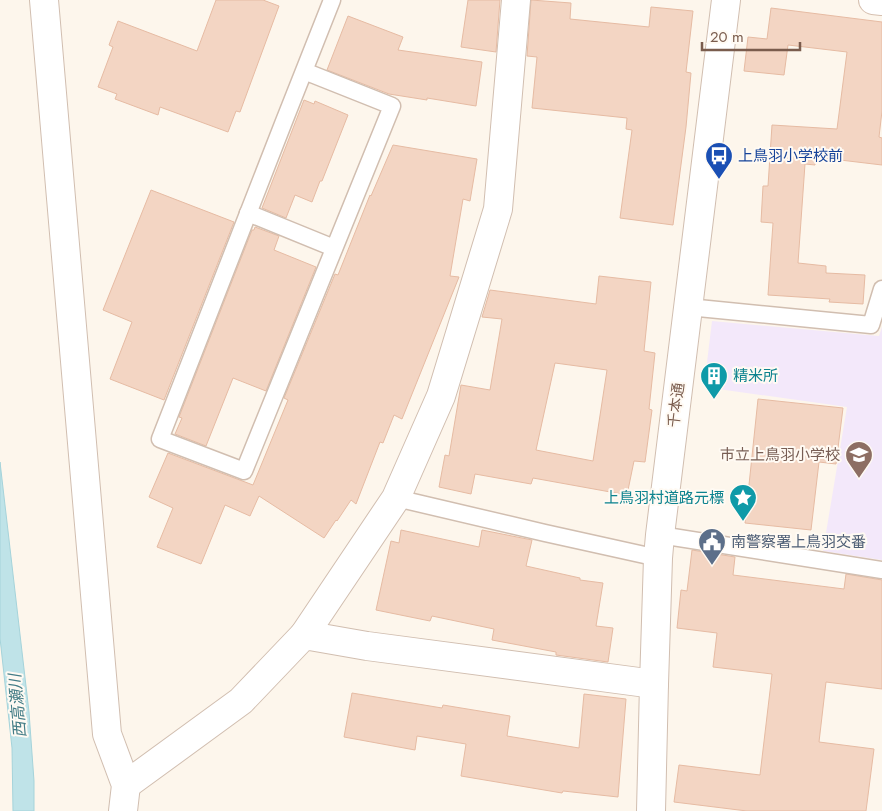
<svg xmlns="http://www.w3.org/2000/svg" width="882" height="811" viewBox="0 0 882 811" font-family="Jost,'Noto Sans JP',sans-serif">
<rect width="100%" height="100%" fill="#fdf6ec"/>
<polygon fill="#f3e8fa" points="712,321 879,336 882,327 882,560 823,551 847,407 704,387"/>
<polygon fill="#bfe3e8" stroke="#a5d3da" points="0,462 29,712 34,781 34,811 13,811 12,748 0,638"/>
<g fill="#f3d5c3" stroke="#e6bba3" fill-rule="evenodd">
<polygon points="216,0 263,0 279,6 240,112 236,111 228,132 160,107 158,115 115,99 117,94 98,87 113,47 109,45 118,21 197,51"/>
<polygon points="468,0 500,0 496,52 461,47"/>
<polygon points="531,0 571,3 570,19 649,27 651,7 693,11 686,72 691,73 686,127 673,225 620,218 632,130 626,129 627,118 532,108 537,57 527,56"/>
<polygon points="771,8 882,22 882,111 879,137 882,138 882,165 815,157 815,165 805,164 798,263 826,266 826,273 865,275 863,304 829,302 830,299 768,295 773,223 761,222 763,186 768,186 772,125 837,129 847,52 788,45 784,75 744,71 748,37 767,39"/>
<polygon points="348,16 403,37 398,50 482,62 476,106 427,98 427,100 389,94 327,70"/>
<polygon points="304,100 314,104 315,101 348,115 322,181 320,181 312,202 295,195 286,218 262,208"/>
<polygon points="393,145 477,159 470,201 463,199 450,276 459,277 402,419 394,415 383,443 380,442 356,504 351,500 337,521 336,520 324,538 259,496 250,516 225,505 201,564 157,547 173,508 149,497 168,453 253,485 288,400 284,398 335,274 338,275 370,195 371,196"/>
<polygon points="151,190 234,222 164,400 110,379 132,322 103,310"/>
<polygon points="255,227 279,236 274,250 316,267 266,391 233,378 206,446 175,434 182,418 179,417 252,230 254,230"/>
<path d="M599,276L651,282L644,351L655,353L649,409L652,410L645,462L634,461L627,495L533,478L531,484L475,474L471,494L439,487L445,455L449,456L461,385L490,390L502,319L482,317L490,290L596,304ZM555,363L607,370L593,461L536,450Z"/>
<polygon points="758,399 843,408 836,464 819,462 811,530 745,523"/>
<polygon points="401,530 479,547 482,530 532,540 526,566 580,578 580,580 603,583 596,626 613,628 608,662 556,655 556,652 492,640 494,629 432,616 430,621 376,610 391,541 399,543"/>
<polygon points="692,550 735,557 733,575 844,589 846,574 882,580 882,689 826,682 819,742 874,749 866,811 747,811 674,802 679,765 760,775 772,674 713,667 717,633 677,628 681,590 687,591"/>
<polygon points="352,693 442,708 443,705 510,716 507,736 579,748 584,694 626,699 618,797 563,791 562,793 461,776 466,744 417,736 415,750 344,737"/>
</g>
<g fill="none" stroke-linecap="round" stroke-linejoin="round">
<defs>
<g id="service">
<path d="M304,71L392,106L244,471L160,439C217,292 274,146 332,0"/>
<polyline points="248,213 334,248"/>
<polyline points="688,307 871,325 882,289"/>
<polyline points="396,498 545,533 658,558"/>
<polyline points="660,535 882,570"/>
</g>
<g id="minor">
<polyline points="44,0 107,734 126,785 123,811"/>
<polyline points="304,635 396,498 441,396 498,209 516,0"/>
<polyline points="126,785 241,701 304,635 367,646 654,684"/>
<polyline points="651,811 654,684 658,558 660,535 726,0"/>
</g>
<polyline id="secondary" points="873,0 882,1"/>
</defs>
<use href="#service" stroke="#d1beb0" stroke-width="19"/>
<use href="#minor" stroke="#d1beb0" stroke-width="30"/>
<use href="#secondary" stroke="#d6c0b0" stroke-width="30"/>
<use href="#service" stroke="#fff" stroke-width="16"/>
<use href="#minor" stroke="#fff" stroke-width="28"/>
<use href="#secondary" stroke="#fff" stroke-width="28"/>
</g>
<defs>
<symbol id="bus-pin" viewBox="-11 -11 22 30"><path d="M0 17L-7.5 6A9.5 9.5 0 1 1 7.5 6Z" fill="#1a4fb4" stroke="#fffaf3"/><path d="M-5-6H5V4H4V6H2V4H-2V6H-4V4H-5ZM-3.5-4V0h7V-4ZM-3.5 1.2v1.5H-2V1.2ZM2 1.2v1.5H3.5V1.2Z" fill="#fff"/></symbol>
<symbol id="building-pin" viewBox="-11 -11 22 30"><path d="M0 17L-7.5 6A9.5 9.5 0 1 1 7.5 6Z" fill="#0f9aa8" stroke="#fffaf3"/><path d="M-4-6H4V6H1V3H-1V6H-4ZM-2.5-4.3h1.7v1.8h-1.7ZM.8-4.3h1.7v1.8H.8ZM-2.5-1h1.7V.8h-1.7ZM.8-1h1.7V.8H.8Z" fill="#fff"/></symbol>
<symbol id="school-pin" viewBox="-11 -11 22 30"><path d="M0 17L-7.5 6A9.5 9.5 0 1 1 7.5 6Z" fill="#8d6e63" stroke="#fffaf3"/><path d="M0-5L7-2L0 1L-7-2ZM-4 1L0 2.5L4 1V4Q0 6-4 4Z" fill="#fff"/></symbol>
<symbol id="sight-pin" viewBox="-11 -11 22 30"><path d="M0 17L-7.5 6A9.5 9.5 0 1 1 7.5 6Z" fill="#0f9aa8" stroke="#fffaf3"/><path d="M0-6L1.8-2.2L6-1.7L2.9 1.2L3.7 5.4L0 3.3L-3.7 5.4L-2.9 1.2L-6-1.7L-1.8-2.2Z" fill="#fff"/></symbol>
<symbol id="civic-pin" viewBox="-11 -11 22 30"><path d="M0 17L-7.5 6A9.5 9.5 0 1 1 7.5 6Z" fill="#5c6f8a" stroke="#fffaf3"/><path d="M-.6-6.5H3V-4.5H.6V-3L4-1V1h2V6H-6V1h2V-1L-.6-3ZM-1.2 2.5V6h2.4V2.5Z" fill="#fff"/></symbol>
</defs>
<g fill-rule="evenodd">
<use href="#bus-pin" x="703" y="140" width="32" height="43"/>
<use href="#building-pin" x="698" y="360" width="32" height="43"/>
<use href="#school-pin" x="843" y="439" width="32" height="43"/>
<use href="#sight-pin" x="727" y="482" width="32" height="43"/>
<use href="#civic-pin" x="696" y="526" width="32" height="43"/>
</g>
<g text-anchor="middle" stroke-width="4" stroke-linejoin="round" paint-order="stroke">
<g font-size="15" fill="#164399" stroke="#fffaf3" text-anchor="start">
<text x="738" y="161">上鳥羽小学校前</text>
</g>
<g font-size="15" fill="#0d838f" stroke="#fffaf3" text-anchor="start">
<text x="733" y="381">精米所</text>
<text x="724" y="503" text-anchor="end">上鳥羽村道路元標</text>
</g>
<g font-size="15" fill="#7a5c4d" stroke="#fffaf3">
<text transform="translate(676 405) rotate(-83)" y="5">千本通</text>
</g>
<g font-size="15" fill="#785e54" stroke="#fffaf3" text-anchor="end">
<text x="840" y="460">市立上鳥羽小学校</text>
</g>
<g font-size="15" fill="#4e5e75" stroke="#fffaf3" text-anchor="start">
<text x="731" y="547">南警察署上鳥羽交番</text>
</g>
<g font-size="16" font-style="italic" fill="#437c86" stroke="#fffaf3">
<text transform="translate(17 706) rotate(-95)" y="6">西高瀬川</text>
</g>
</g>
<path d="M702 42v8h98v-8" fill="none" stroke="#7a5c4d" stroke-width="2.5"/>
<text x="710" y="42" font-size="15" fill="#7a5c4d" stroke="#fffaf3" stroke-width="4" paint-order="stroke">20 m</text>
</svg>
